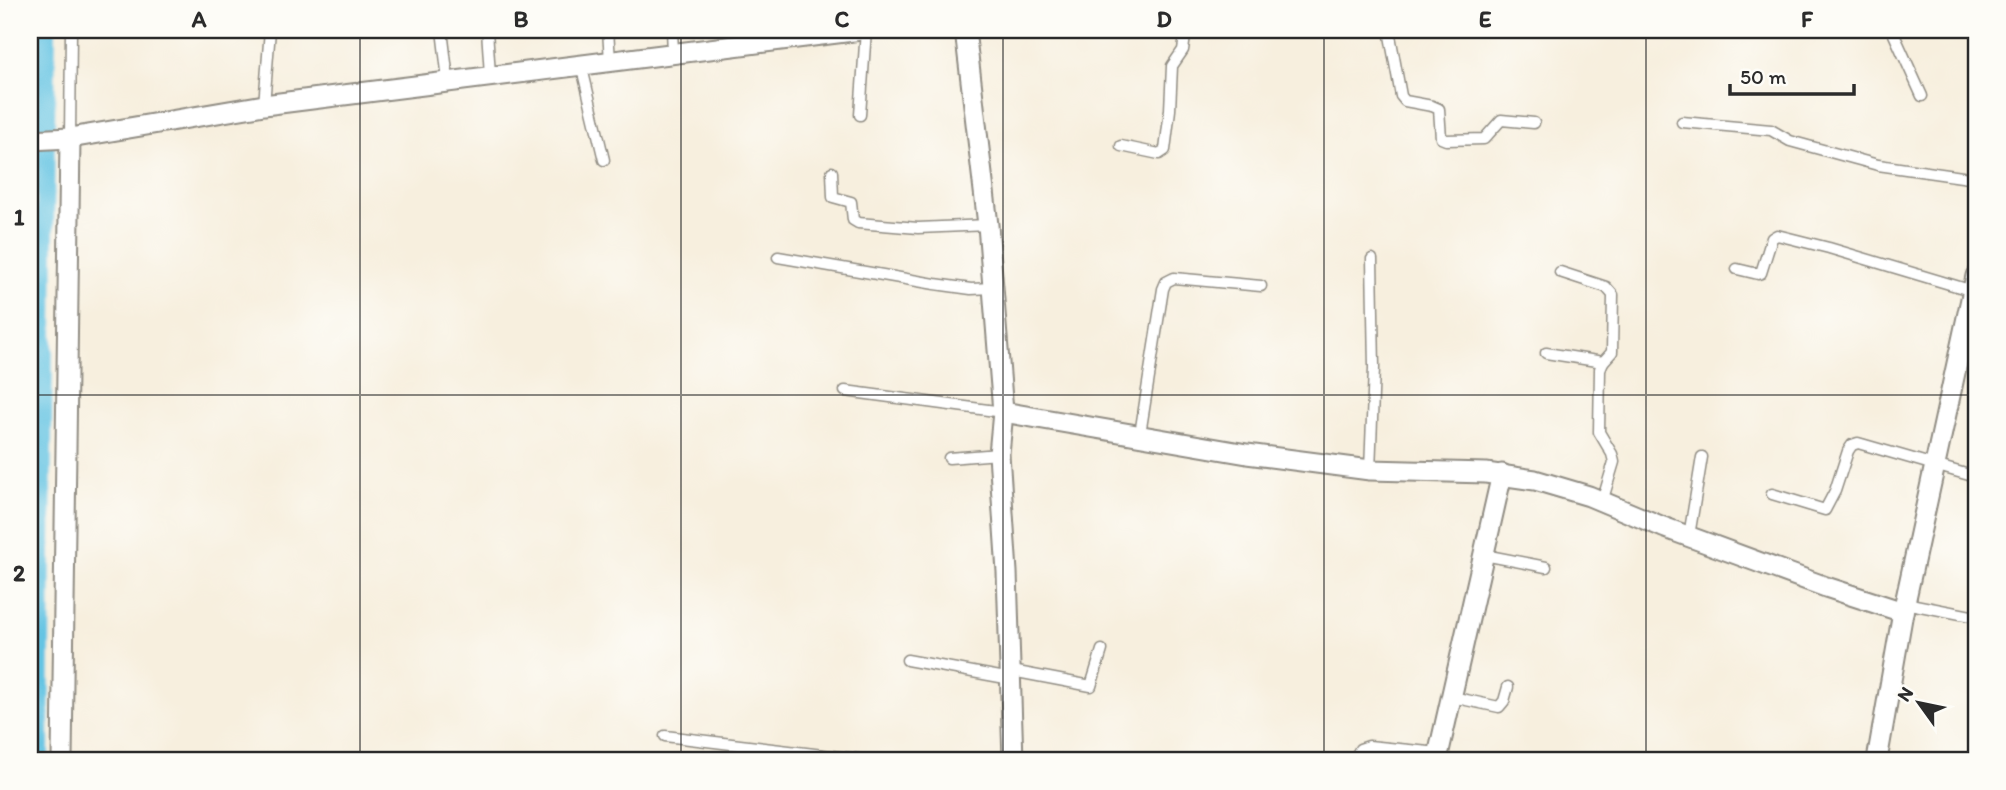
<svg xmlns="http://www.w3.org/2000/svg" width="2006" height="790" viewBox="0 0 2006 790" font-family="Itim,sans-serif">
<rect width="100%" height="100%" fill="#fdfcf7"/>
<filter id="ink" filterUnits="userSpaceOnUse"><feTurbulence type="fractalNoise" baseFrequency=".0143" numOctaves="2"/><feDisplacementMap in="SourceGraphic" scale="14" xChannelSelector="R" yChannelSelector="G"/><feConvolveMatrix kernelMatrix="1 2 1 2 8 2 1 2 1" color-interpolation-filters="sRGB"/></filter>
<filter id="wash" filterUnits="userSpaceOnUse"><feTurbulence type="fractalNoise" baseFrequency=".00686" numOctaves="4" result="noise"/><feDisplacementMap in="SourceGraphic" scale="28" xChannelSelector="R" yChannelSelector="G"/><feGaussianBlur stdDeviation="1.57" result="paint"/><feColorMatrix in="noise" values="0 0 0 0 0 0 0 0 0 0 0 0 0 0 0 0 0 1.4 0 .05"/><feComposite in="paint" operator="in"/></filter>
<g filter="url(#wash)">
<rect width="100%" height="100%" fill="#f7efde"/>
<g fill="none" stroke-linecap="round" stroke-linejoin="round">
<polyline stroke="#65c4e3" stroke-width="18" points="40,760 47,30"/>
</g>
</g>
<g filter="url(#ink)">
<g fill="none" stroke-linecap="round" stroke-linejoin="round">
<defs>
<g id="service">
<polyline points="442,30 448,80"/>
<polyline points="487,30 490,75"/>
<polyline points="608,30 610,61"/>
<polyline points="672,30 673,52"/>
<polyline points="1389,30 1401,96 1405,101 1432,106 1439,109 1441,138 1446,140 1484,139 1501,120 1534,123"/>
<polyline points="1892,30 1922,96"/>
<polyline points="581,64 604,160"/>
<polyline points="264,105 270,30"/>
<polyline points="860,115 866,30"/>
<polyline points="1682,122 1771,130 1790,141 1878,165 1976,179"/>
<polyline points="70,138 71,30"/>
<polyline points="1121,146 1159,154 1165,150 1170,110 1172,66 1183,50 1186,30"/>
<polyline points="832,172 833,197 851,202 853,220 858,223 918,228 988,225"/>
<polyline points="778,257 935,284 971,289 993,288"/>
<polyline points="1737,269 1758,274 1761,273 1772,238 1777,235 1829,248 1973,291"/>
<polyline points="1560,272 1606,287 1613,295 1612,352 1603,362 1600,369 1599,432 1612,454 1614,462 1602,502"/>
<polyline points="1546,353 1603,362"/>
<polyline points="845,391 1003,412"/>
<polyline points="1140,434 1163,289 1166,282 1174,278 1261,286"/>
<polyline points="949,458 999,454"/>
<polyline points="1370,470 1374,368 1372,259"/>
<polyline points="1772,494 1825,510 1835,491 1848,451 1852,445 1858,443 1976,477"/>
<polyline points="1689,536 1702,457"/>
<polyline points="1484,555 1546,567"/>
<polyline points="1905,603 1976,617"/>
<polyline points="907,660 1011,679"/>
<polyline points="1012,671 1091,686 1102,650"/>
<polyline points="1452,697 1499,707 1504,701 1508,687"/>
<polyline points="665,736 865,760"/>
<polyline points="1354,760 1360,749 1369,746 1439,753"/>
</g>
<g id="minor">
<polyline points="965,30 988,225 1003,412 999,454 1007,572 1013,760"/>
<polyline points="30,140 70,138 264,105 861,30"/>
<polyline points="1003,412 1247,454 1370,470 1486,473 1535,480 1589,496 1663,527 1826,587 1903,612"/>
<polyline points="62,760 70,138"/>
<polyline points="1437,760 1502,474"/>
<polyline points="1877,760 1903,612 1976,276"/>
</g>
</defs>
<use href="#service" stroke="#918d84" stroke-width="13"/>
<use href="#minor" stroke="#918d84" stroke-width="23"/>
<use href="#service" stroke="#fff" stroke-width="10"/>
<use href="#minor" stroke="#fff" stroke-width="19"/>
</g>
</g>
<path fill="none" stroke="#2b2b2b" stroke-width="2" stroke-opacity="0.55" d="M360,30V760M681,30V760M1003,30V760M1324,30V760M1646,30V760M30,395H1976"/>
<rect width="2006" height="790" fill="none" stroke="#fdfcf7" stroke-width="77"/>
<g transform="translate(1919 703) rotate(303)" stroke="#fdfcf7" stroke-width="5" paint-order="stroke">
<path d="M0-5L12 26L0 18L-12 26Z" fill="#2b2b2b"/>
<text y="-10" font-size="19" font-weight="bold" text-anchor="middle" fill="#2b2b2b">N</text>
</g>
<path d="M1730 84v10h124v-10" fill="none" stroke="#2b2b2b" stroke-width="3.5"/>
<text x="1740" y="84" font-size="21" fill="#2b2b2b" stroke="#fdfcf7" stroke-width="5" paint-order="stroke">50 m</text>
<rect x="38" y="38" width="1930" height="714" fill="none" stroke="#2b2b2b" stroke-width="2.5"/>
<g font-size="23" text-anchor="middle" font-weight="bold" fill="#2b2b2b">
<text x="199" y="27">A</text>
<text x="521" y="27">B</text>
<text x="842" y="27">C</text>
<text x="1164" y="27">D</text>
<text x="1485" y="27">E</text>
<text x="1807" y="27">F</text>
<text x="19" y="225">1</text>
<text x="19" y="581">2</text>
</g>
</svg>
